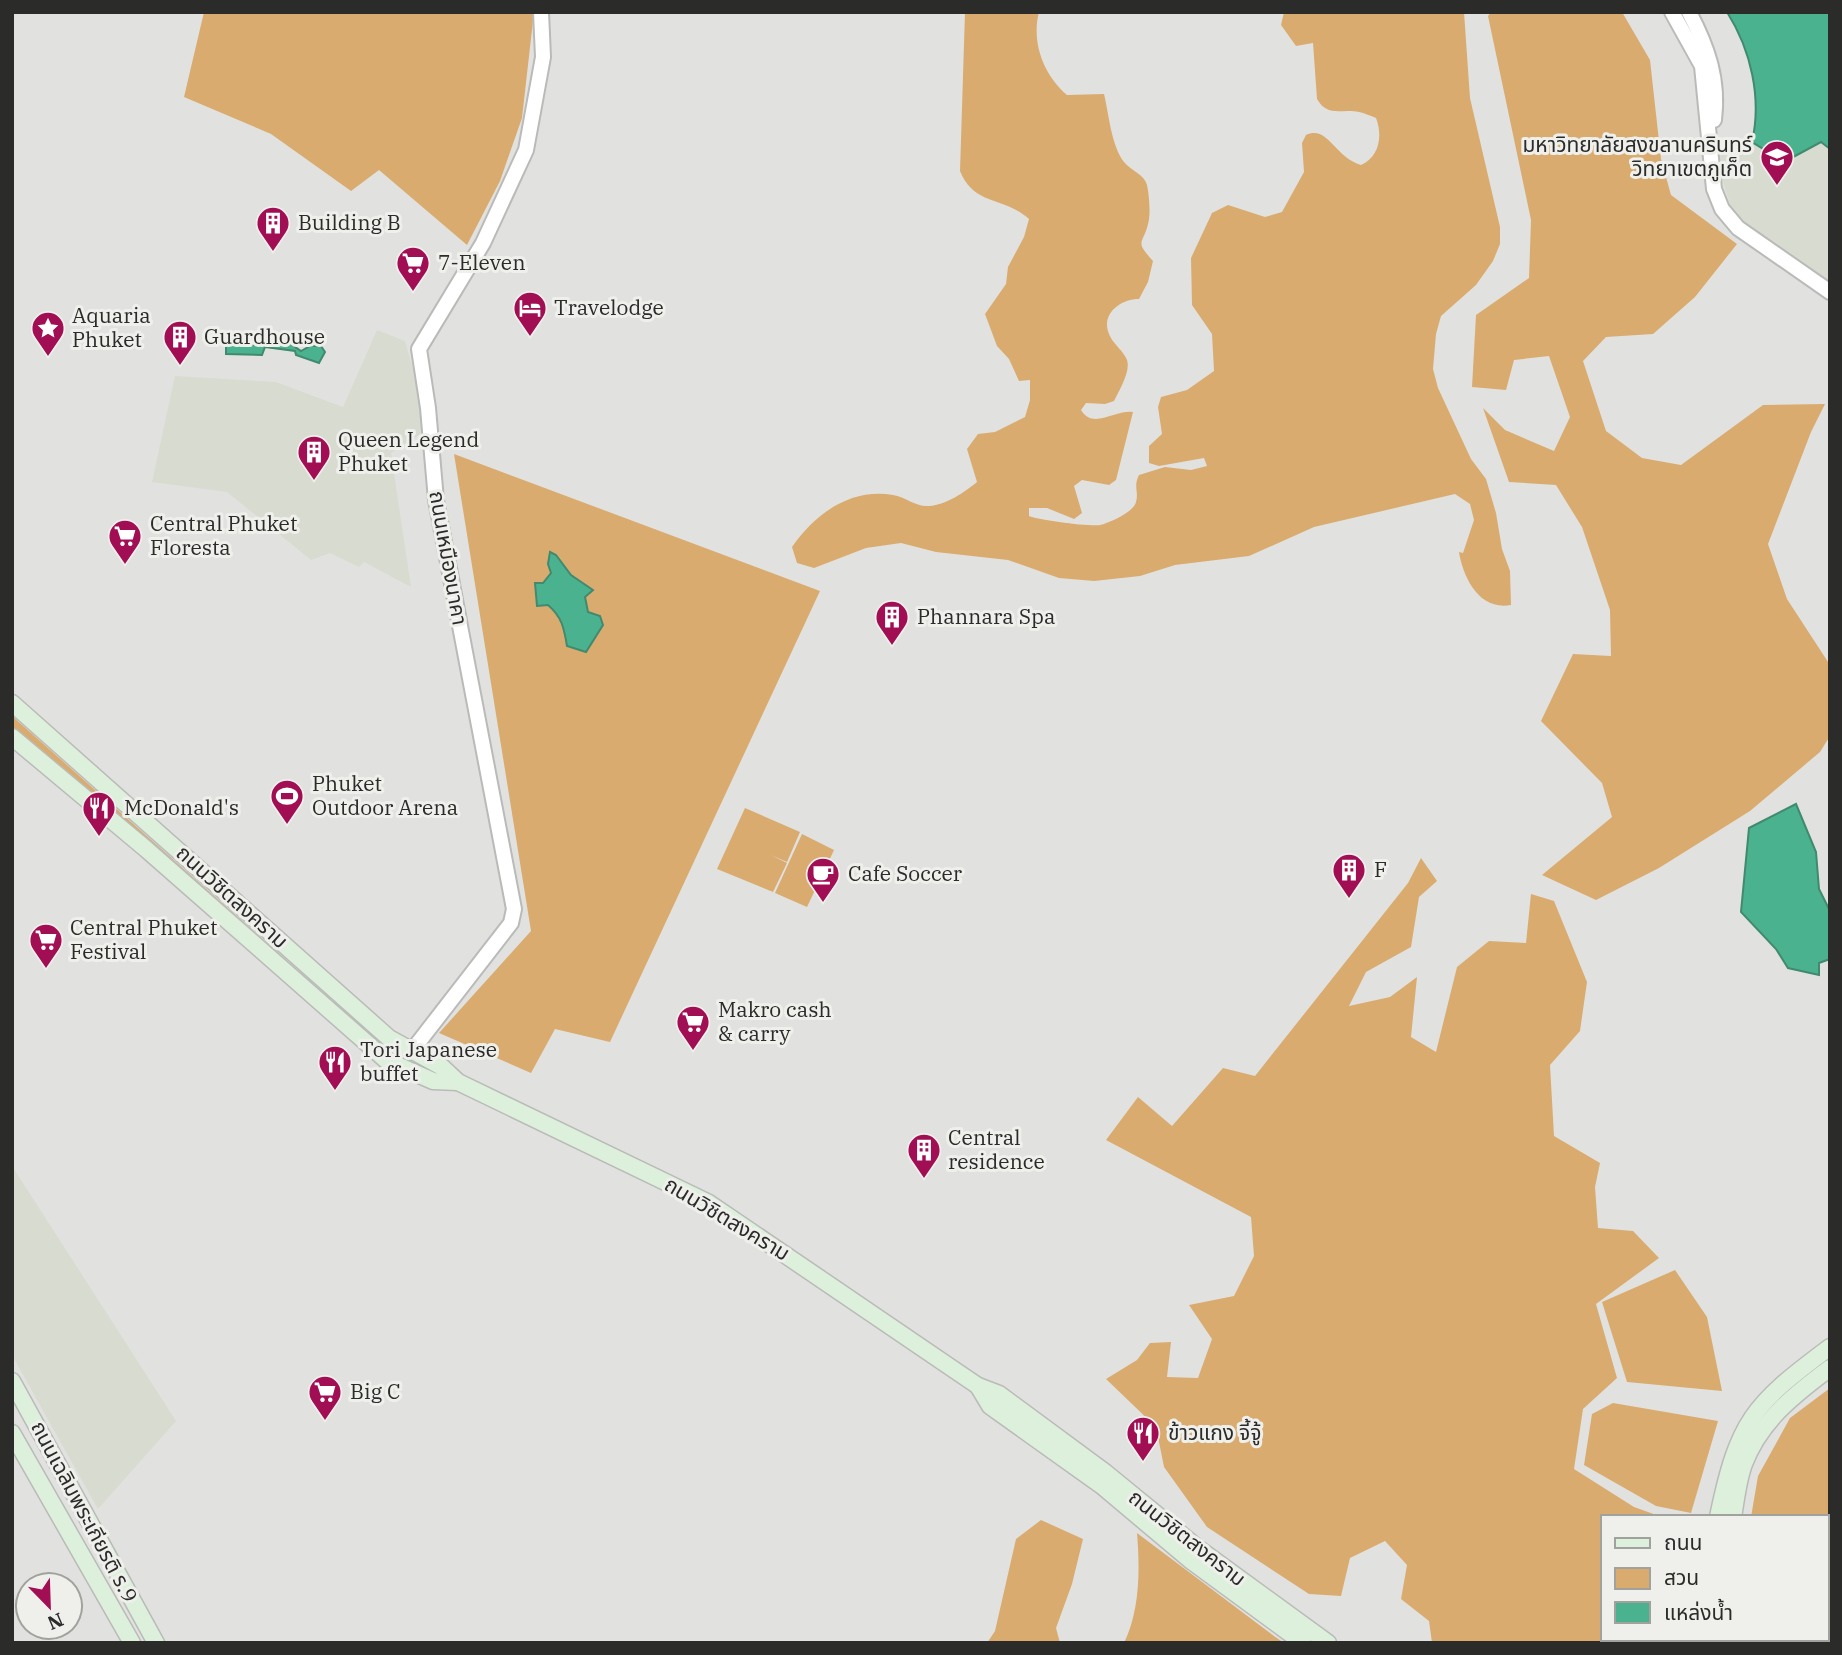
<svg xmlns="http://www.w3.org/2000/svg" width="1842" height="1655" viewBox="0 0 1842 1655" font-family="'IBM Plex Serif','Noto Sans Thai',serif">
<rect width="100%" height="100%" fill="#e1e2df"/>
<g fill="#d8dbd0">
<polygon points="1830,123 1830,291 1738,228 1711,146"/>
<polygon points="377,330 405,341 418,386 425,431 391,453 411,587 364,562 359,567 330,553 311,560 227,492 152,482 175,376 276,382 343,407"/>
<polygon points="12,1166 176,1421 98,1509 12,1355"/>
</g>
<g fill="#daab6f">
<polygon points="204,12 534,12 522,118 500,181 467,245 379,170 351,191 271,134 184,97"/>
<path d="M965,12H1039C1031,43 1044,75 1067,95L1104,94C1109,114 1111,145 1124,162C1131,171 1144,174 1147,185C1149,194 1151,215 1148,224C1143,245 1134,240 1153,261L1148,282L1139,299C1119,299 1098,316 1111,338C1115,345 1124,352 1127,360C1131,371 1119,391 1114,401L1105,404L1086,403L1081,410C1093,430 1114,410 1133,412L1116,480L1109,485L1082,480L1074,486L1082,513L1074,519L1047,508H1029V516C1039,520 1091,527 1100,525C1109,523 1134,512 1136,502C1139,492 1133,486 1139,475L1165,467L1191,470L1207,466L1204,458L1159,466L1149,463V446L1162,434L1158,407L1161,397L1187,390L1214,371L1212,334L1192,305L1191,258L1212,213L1228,205L1265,217L1282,212L1304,172L1302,143L1306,135C1328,125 1334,157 1361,165C1379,157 1383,136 1376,118C1371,116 1364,113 1359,112C1342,108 1328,118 1317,99L1313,43L1296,46L1281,25L1284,12H1464L1470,98L1500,227V244L1493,261L1476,285L1441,316L1436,334L1433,369L1438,388L1471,459L1486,479L1496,513L1502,549L1510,571L1511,605C1479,611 1463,577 1459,552L1463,553L1474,520L1470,504L1455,494L1314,527L1249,556L1175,565L1140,576L1094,581L1059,578L1008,560L936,552L901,543L866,548L814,568L797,563L792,547C815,514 850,488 893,495C906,497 915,507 929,506C946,505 965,492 977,482L967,449L978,434L995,432L1025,417L1030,400V380L1019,381L1009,359L997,346L985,314L1006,284L1008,267L1024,237L1029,219C1003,196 974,206 960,171Z"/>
<polygon points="1491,12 1622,12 1650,60 1661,159 1671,195 1737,244 1695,297 1653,334 1606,337 1583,361 1606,431 1642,458 1681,465 1763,405 1825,404 1811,432 1768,544 1787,599 1830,665 1830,736 1820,752 1750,811 1659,868 1596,900 1542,875 1612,817 1602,783 1541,721 1573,654 1611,656 1610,610 1582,527 1556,485 1509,482 1483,408 1505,430 1554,451 1570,417 1549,356 1514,360 1506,390 1472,387 1476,315 1529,278 1531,220 1488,16"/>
<polygon points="454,454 820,591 610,1042 555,1029 531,1073 439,1033 531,931"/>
<polygon points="12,716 377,1041 375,1042 168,858 12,727"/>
<polygon points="745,808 800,832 787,862 771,855 787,863 773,892 717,869"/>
<polygon points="802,834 834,850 807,907 775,893"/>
<polygon points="1421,858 1437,881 1419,897 1411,947 1366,972 1349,1006 1390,997 1417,977 1411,1037 1436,1052 1457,967 1489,941 1526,943 1531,894 1554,901 1587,982 1580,1031 1550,1065 1554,1136 1600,1163 1595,1187 1598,1228 1633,1231 1659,1258 1596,1304 1617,1378 1583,1409 1574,1469 1634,1507 1662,1517 1602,1517 1602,1639 1625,1639 1617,1643 1432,1643 1429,1621 1401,1599 1407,1565 1385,1541 1350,1558 1341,1596 1309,1594 1207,1527 1164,1467 1156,1427 1106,1379 1137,1360 1150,1343 1171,1342 1167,1377 1198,1378 1212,1339 1189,1305 1234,1296 1254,1256 1251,1217 1106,1140 1138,1097 1172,1126 1223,1068 1255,1076 1408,883"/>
<polygon points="1675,1270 1707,1317 1722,1391 1627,1382 1602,1302"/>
<polygon points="1830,1388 1830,1629 1826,1638 1826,1517 1751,1517 1758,1476 1790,1418"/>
<polygon points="1613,1403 1718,1421 1691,1513 1656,1506 1584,1465 1592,1414"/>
<polygon points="1041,1520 1083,1539 1072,1584 1056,1628 1060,1643 987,1643 995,1631 1016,1539"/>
<path d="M1137,1533L1274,1636L1284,1643H1124C1140,1610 1140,1569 1137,1533Z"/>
</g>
<g fill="#4ab28e" stroke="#418a70" stroke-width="2">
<path d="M1727,12H1830V149L1821,142L1784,162L1752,142C1762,98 1751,50 1727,12Z"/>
<polygon points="261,341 288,342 301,351 310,346 321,346 325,352 319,363 296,355 295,351 265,347 262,355 226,354 226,343 254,345"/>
<path d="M550,552L556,555L571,575L593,590L585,597L588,612L600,616L603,625L586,652L567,646C564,628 562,617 548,605L537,606L535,583H543L551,573L548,564Z"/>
<polygon points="1796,804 1816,852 1819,889 1830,911 1830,959 1819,963 1819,975 1788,968 1776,949 1741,912 1749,828"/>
</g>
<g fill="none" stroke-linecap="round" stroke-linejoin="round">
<defs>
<g id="tertiary">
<polyline points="1672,12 1702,66 1714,189 1722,209 1738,228 1830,292"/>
<path d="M1689,12C1708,48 1719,80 1714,120"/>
<polyline points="411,1052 511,923 514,909 436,500 428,408 419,349 483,243 526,150 543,57 541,12"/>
</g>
<g id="secondary">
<polyline points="12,703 389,1038 442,1067 458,1082 709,1203 978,1386 999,1394 1106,1473 1199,1549 1328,1643"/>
<polyline points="12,737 146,849 386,1060 433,1081 458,1082"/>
<polyline points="12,1381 156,1643"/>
<polyline points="978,1386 990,1406 1102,1486 1190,1560 1303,1643"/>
<polyline points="12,1433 132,1643"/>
<path d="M1718,1517C1738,1421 1752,1405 1830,1347"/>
<path d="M1733,1517C1736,1500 1738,1480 1744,1464C1760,1421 1795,1394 1830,1368"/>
<polyline points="1654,1643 1659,1639"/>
<polyline points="1682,1643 1686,1639"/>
</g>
</defs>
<use href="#tertiary" stroke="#babbb8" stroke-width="18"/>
<use href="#secondary" stroke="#babbb8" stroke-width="19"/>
<use href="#tertiary" stroke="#fff" stroke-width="14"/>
<use href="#secondary" stroke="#dcf0dc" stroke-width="16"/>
</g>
<defs>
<symbol id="university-pin" viewBox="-11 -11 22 30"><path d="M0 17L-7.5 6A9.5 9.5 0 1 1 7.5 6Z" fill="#a10e54" stroke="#eff0ec"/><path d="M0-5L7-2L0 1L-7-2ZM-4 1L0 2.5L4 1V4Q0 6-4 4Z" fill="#fff"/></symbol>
<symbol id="building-pin" viewBox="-11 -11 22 30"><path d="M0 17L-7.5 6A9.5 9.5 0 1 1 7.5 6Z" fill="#a10e54" stroke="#eff0ec"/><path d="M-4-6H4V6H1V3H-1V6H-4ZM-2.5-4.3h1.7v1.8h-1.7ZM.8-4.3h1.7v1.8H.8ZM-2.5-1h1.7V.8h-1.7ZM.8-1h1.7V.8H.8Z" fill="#fff"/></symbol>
<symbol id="supermarket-pin" viewBox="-11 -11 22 30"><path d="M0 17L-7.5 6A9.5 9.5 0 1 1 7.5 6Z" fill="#a10e54" stroke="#eff0ec"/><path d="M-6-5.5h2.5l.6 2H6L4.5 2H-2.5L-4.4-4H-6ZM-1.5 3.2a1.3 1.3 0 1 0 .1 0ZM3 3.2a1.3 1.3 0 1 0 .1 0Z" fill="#fff"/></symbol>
<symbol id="hotel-pin" viewBox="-11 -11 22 30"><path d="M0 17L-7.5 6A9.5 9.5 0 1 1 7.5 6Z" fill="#a10e54" stroke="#eff0ec"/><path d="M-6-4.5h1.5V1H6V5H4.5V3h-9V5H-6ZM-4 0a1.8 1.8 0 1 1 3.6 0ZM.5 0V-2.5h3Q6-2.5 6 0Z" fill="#fff"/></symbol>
<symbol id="sight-pin" viewBox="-11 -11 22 30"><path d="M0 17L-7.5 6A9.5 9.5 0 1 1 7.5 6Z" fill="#a10e54" stroke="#eff0ec"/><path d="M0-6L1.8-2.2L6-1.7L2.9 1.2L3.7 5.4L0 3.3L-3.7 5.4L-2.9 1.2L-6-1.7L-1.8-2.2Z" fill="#fff"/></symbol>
<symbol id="stadium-pin" viewBox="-11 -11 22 30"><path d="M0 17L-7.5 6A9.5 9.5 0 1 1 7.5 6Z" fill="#a10e54" stroke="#eff0ec"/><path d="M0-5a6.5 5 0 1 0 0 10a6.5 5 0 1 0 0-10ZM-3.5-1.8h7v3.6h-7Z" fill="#fff"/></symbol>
<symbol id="restaurant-pin" viewBox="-11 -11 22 30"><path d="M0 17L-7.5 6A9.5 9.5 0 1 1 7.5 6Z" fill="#a10e54" stroke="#eff0ec"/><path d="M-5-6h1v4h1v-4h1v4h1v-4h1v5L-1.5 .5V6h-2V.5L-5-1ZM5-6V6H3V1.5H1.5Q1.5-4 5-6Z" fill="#fff"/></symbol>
<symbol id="cafe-pin" viewBox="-11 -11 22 30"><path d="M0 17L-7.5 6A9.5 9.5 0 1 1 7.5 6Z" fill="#a10e54" stroke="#eff0ec"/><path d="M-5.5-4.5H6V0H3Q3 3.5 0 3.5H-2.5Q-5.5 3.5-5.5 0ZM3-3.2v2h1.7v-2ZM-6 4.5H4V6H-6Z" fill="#fff"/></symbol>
</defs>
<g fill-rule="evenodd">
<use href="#university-pin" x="1758" y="138" width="38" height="52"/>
<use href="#building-pin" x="254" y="204" width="38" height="52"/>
<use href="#supermarket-pin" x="394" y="244" width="38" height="52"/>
<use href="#hotel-pin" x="511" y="289" width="38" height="52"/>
<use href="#sight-pin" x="29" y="309" width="38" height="52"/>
<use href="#building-pin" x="161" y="318" width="38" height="52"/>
<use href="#building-pin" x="295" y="433" width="38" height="52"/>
<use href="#supermarket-pin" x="106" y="517" width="38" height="52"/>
<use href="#building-pin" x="873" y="598" width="38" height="52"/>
<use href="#stadium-pin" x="268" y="777" width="38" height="52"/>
<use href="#restaurant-pin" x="80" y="789" width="38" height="52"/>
<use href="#building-pin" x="1330" y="851" width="38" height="52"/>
<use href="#cafe-pin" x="804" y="855" width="38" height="52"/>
<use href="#supermarket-pin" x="27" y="921" width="38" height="52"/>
<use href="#supermarket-pin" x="674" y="1003" width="38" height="52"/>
<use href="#restaurant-pin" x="316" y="1043" width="38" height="52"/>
<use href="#building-pin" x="905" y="1131" width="38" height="52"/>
<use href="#supermarket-pin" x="306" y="1373" width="38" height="52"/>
<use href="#restaurant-pin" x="1124" y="1414" width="38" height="52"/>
</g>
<g text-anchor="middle" stroke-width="6" stroke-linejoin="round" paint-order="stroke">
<g font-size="21" fill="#2b2b2a" stroke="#eff0ec" text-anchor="start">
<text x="1752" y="152" text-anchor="end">มหาวิทยาลัยสงขลานครินทร์<tspan x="1752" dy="24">วิทยาเขตภูเก็ต</tspan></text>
<text x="298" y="230">Building B</text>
<text x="438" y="270">7-Eleven</text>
<text x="554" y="315">Travelodge</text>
<text x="72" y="323">Aquaria<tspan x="72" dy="24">Phuket</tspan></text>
<text x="204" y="344">Guardhouse</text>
<text x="338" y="447">Queen Legend<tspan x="338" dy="24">Phuket</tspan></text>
<text x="150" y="531">Central Phuket<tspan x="150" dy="24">Floresta</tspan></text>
<text x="917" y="624">Phannara Spa</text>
<text x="312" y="791">Phuket<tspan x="312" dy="24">Outdoor Arena</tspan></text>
<text x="124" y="815">McDonald's</text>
<text x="1374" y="877">F</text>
<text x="848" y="881">Cafe Soccer</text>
<text x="70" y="935">Central Phuket<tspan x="70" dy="24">Festival</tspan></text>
<text x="718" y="1017">Makro cash<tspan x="718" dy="24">&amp; carry</tspan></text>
<text x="360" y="1057">Tori Japanese<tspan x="360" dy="24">buffet</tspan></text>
<text x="948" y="1145">Central<tspan x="948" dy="24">residence</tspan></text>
<text x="350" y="1399">Big C</text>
<text x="1168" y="1440">ข้าวแกง จี้จู้</text>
</g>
<g font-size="21" fill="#2b2b2a" stroke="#eff0ec">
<text transform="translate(448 558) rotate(80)" y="7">ถนนเหมืองนาคา</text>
<text transform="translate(232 897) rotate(42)" y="7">ถนนวิชิตสงคราม</text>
<text transform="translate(727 1219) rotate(31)" y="7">ถนนวิชิตสงคราม</text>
<text transform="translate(84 1512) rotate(62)" y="7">ถนนเฉลิมพระเกียรติ ร.9</text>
<text transform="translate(1187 1538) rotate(38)" y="7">ถนนวิชิตสงคราม</text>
</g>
</g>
<rect width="1842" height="1655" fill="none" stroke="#2b2b2a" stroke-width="28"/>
<rect x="1601" y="1515" width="228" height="126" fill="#eff0ec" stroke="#a1a19e" stroke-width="2"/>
<rect x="1615" y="1538" width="35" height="10" fill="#dcf0dc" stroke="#a1a19e" stroke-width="2"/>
<text x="1664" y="1550" font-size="21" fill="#2b2b2a">ถนน</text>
<rect x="1615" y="1568" width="35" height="21" fill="#daab6f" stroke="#a1a19e" stroke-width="2"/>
<text x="1664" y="1585" font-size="21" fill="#2b2b2a">สวน</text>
<rect x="1615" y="1602" width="35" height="21" fill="#4ab28e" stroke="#a1a19e" stroke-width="2"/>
<text x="1664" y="1620" font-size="21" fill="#2b2b2a">แหล่งน้ำ</text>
<g transform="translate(49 1606) rotate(157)"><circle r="33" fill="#eff0ec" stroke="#a1a19e" stroke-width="2"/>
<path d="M0-5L12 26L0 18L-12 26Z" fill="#a10e54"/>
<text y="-10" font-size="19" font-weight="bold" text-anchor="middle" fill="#2b2b2a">N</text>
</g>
</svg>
